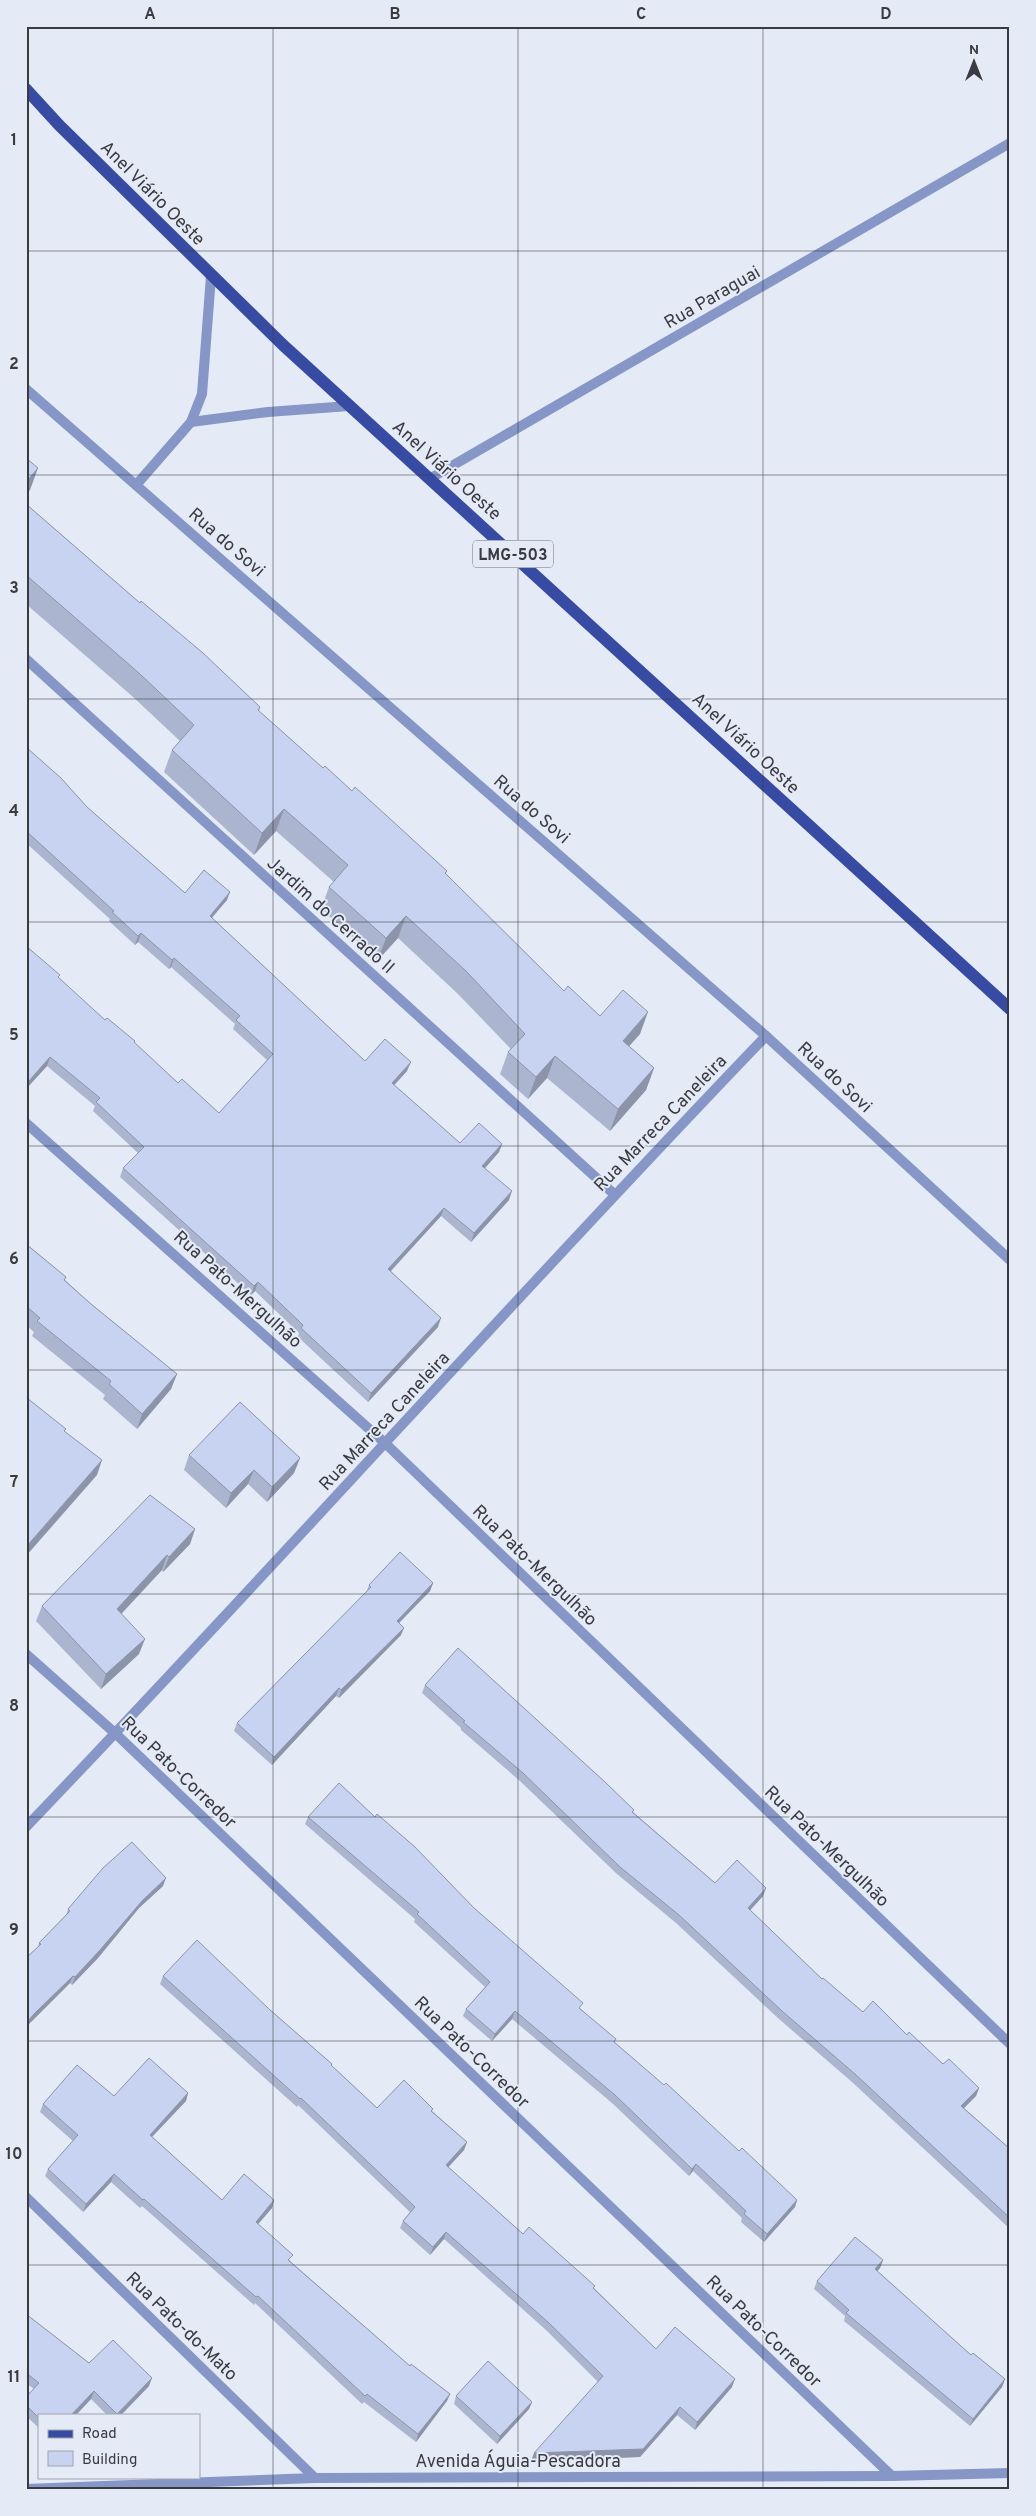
<svg xmlns="http://www.w3.org/2000/svg" width="1036" height="2516" viewBox="0 0 1036 2516" font-family="Overpass,sans-serif">
<rect width="100%" height="100%" fill="#e5eaf7"/>
<g fill="none" stroke-linecap="round" stroke-linejoin="round">
<g stroke="#8596c7" stroke-width="10">
<polyline points="26,389 766,1036 1010,1260"/>
<polyline points="191,422 268,412 349,406"/>
<polyline points="431,478 1010,143"/>
<polyline points="137,484 191,422 202,394 211,276"/>
<polyline points="26,659 614,1194"/>
<polyline points="26,1123 386,1444 1010,2044"/>
<polyline points="26,1654 116,1734 892,2476"/>
<path d="M26,1827C276,1566 516,1296 766,1036"/>
<polyline points="26,2197 315,2478"/>
<polyline points="26,2489 315,2478 892,2476 1010,2473"/>
</g>
<polyline stroke="#384ba3" stroke-width="12" points="26,89 59,125 283,345 1010,1009"/>
</g>
<g fill="#acb5cf">
<polygon points="26,504 260,707 259,711 323,768 352,791 447,871 446,874 564,991 600,1016 640,1034 629,1046 654,1068 646,1090 610,1131 547,1078 528,1099 500,1074 508,1052 511,1049 458,994 398,938 378,960 321,909 329,887 334,882 276,831 254,855 164,772 172,750 180,741 132,696 26,604"/>
<polygon points="26,747 87,807 185,893 227,900 212,918 365,1061 407,1071 394,1085 460,1143 502,1144 499,1152 485,1168 509,1200 471,1242 441,1216 391,1271 438,1327 368,1402 298,1337 299,1333 255,1291 251,1295 120,1177 123,1168 138,1153 93,1111 95,1106 47,1066 26,1089 26,946 58,978 105,1020 135,1041 134,1043 178,1083 219,1113 267,1060 233,1029 235,1024 171,967 169,969 138,942 135,945 109,921 110,919 26,843"/>
<polygon points="26,1244 66,1277 65,1280 91,1304 177,1374 171,1389 137,1429 103,1399 105,1395 32,1336 34,1332 26,1325"/>
<polygon points="189,1455 300,1458 294,1473 267,1502 248,1484 226,1508 184,1470"/>
<polygon points="195,1529 190,1544 163,1572 162,1570 121,1613 139,1654 101,1689 36,1621 42,1606"/>
<polygon points="433,1583 430,1591 399,1623 401,1635 339,1698 336,1696 272,1765 234,1731 237,1723 366,1593 369,1585"/>
<polygon points="425,1685 634,1810 633,1812 715,1883 763,1896 750,1910 822,1979 863,2012 907,2035 943,2064 979,2088 976,2096 964,2108 1010,2149 1010,2229 852,2082 779,2019 676,1923 617,1874 520,1781 461,1730 461,1728 422,1693"/>
<polygon points="308,1817 474,1908 581,2009 615,2043 739,2151 797,2200 795,2207 764,2242 741,2222 742,2218 693,2171 689,2176 612,2103 512,2019 492,2041 463,2016 466,2009 485,1987 414,1922 415,1919 305,1824"/>
<polygon points="163,1886 139,1908 98,1958 72,1985 70,1983 26,2027 26,1958 38,1947 39,1943 66,1915 68,1909"/>
<polygon points="163,1976 269,2009 332,2064 332,2066 377,2108 433,2109 432,2111 467,2142 464,2150 448,2167 523,2234 594,2288 656,2349 732,2387 695,2430 677,2415 640,2457 531,2461 598,2382 546,2330 444,2239 430,2255 400,2228 403,2221 410,2212 298,2105 297,2107 160,1984"/>
<polygon points="188,2093 186,2101 152,2137 222,2200 274,2200 272,2208 258,2224 291,2262 410,2366 450,2394 447,2401 416,2442 364,2402 362,2404 255,2303 254,2305 142,2206 140,2208 111,2182 83,2212 45,2176 48,2169 73,2141 40,2112 43,2104 114,2096"/>
<polygon points="883,2260 880,2268 877,2271 971,2355 1005,2379 1002,2387 970,2426 844,2321 845,2316 814,2289 817,2281"/>
<polygon points="26,2314 89,2363 149,2386 121,2415 107,2415 91,2399 76,2415 39,2415 39,2428 26,2416 26,2397 34,2389 26,2383"/>
<polygon points="456,2396 532,2402 529,2409 497,2444 454,2404"/>
</g>
<g fill="#8c94a9">
<polygon points="38,468 30,490 26,495 26,482"/>
<polygon points="284,809 276,831 254,855 262,833"/>
<polygon points="230,892 227,900 206,924 210,916"/>
<polygon points="406,916 398,938 378,960 386,938"/>
<polygon points="141,933 138,942 135,945 138,936"/>
<polygon points="174,958 171,967 169,969 172,960"/>
<polygon points="648,1012 640,1034 614,1063 623,1041"/>
<polygon points="555,1056 547,1078 528,1099 536,1077"/>
<polygon points="50,1057 47,1066 26,1089 28,1082"/>
<polygon points="411,1062 407,1071 388,1092 392,1083"/>
<polygon points="654,1068 646,1090 610,1131 618,1109"/>
<polygon points="502,1144 499,1152 479,1175 482,1166"/>
<polygon points="512,1191 509,1200 471,1242 474,1233"/>
<polygon points="444,1208 441,1216 385,1277 388,1269"/>
<polygon points="258,1282 255,1291 251,1295 254,1286"/>
<polygon points="441,1318 438,1327 368,1402 371,1393"/>
<polygon points="177,1374 171,1389 137,1429 142,1414"/>
<polygon points="300,1458 294,1473 267,1502 272,1487"/>
<polygon points="102,1460 97,1475 26,1556 26,1547"/>
<polygon points="254,1470 248,1484 226,1508 231,1493"/>
<polygon points="195,1529 190,1544 163,1572 169,1557"/>
<polygon points="167,1555 162,1570 112,1624 117,1609"/>
<polygon points="433,1583 430,1591 394,1628 397,1621"/>
<polygon points="404,1628 401,1635 339,1698 341,1690"/>
<polygon points="145,1639 139,1654 101,1689 106,1674"/>
<polygon points="339,1688 336,1696 272,1765 274,1757"/>
<polygon points="166,1878 163,1886 139,1908 98,1958 72,1985 75,1977 142,1901"/>
<polygon points="766,1888 763,1896 745,1916 748,1908"/>
<polygon points="73,1976 70,1983 26,2027 26,2023 35,2013"/>
<polygon points="515,2011 512,2019 492,2041 495,2034"/>
<polygon points="979,2088 976,2096 959,2113 961,2106"/>
<polygon points="188,2093 186,2101 147,2142 150,2135"/>
<polygon points="467,2142 464,2150 443,2173 446,2165"/>
<polygon points="696,2164 693,2171 689,2176 692,2169"/>
<polygon points="114,2174 111,2182 83,2212 86,2204"/>
<polygon points="274,2200 272,2208 253,2230 256,2222"/>
<polygon points="797,2200 795,2207 764,2242 767,2234"/>
<polygon points="446,2232 444,2239 430,2255 433,2247"/>
<polygon points="883,2260 880,2268 872,2277 875,2269"/>
<polygon points="152,2378 149,2386 121,2415 117,2415"/>
<polygon points="735,2379 732,2387 695,2430 697,2422"/>
<polygon points="1005,2379 1002,2387 970,2426 973,2419"/>
<polygon points="94,2391 91,2399 76,2415 71,2415"/>
<polygon points="450,2394 447,2401 416,2442 418,2434"/>
<polygon points="532,2402 529,2409 497,2444 500,2436"/>
<polygon points="680,2407 677,2415 640,2457 531,2461 534,2453"/>
</g>
<g fill="#c8d3f1" stroke="#8c94a9">
<polygon points="26,458 38,468 26,482"/>
<polygon points="26,504 140,603 141,601 203,653 260,707 258,710 323,768 325,766 352,791 355,787 387,816 447,871 445,873 564,991 568,986 600,1016 623,990 648,1012 623,1041 654,1068 618,1109 555,1056 536,1077 508,1052 525,1034 466,971 406,916 386,938 329,887 348,865 284,809 262,833 172,750 194,725 140,674 26,575"/>
<polygon points="26,747 61,778 87,807 185,893 204,870 230,892 210,916 365,1061 385,1039 411,1062 392,1083 460,1143 479,1123 502,1144 482,1166 512,1191 474,1233 444,1208 388,1269 441,1318 371,1393 301,1328 303,1325 258,1282 254,1286 123,1168 144,1147 96,1102 100,1098 50,1057 28,1082 26,1081 26,946 60,975 58,977 105,1020 107,1018 135,1041 134,1042 178,1083 182,1079 219,1113 273,1054 236,1020 240,1016 174,958 172,960 141,933 138,936 112,912 114,911 26,831"/>
<polygon points="26,1244 66,1277 64,1280 91,1304 177,1374 142,1414 109,1384 111,1381 37,1321 40,1318 26,1306"/>
<polygon points="26,1398 27,1398 66,1429 64,1431 102,1460 26,1547"/>
<polygon points="240,1402 300,1458 272,1487 254,1470 231,1493 189,1455"/>
<polygon points="150,1495 195,1529 169,1557 167,1555 117,1609 145,1639 106,1674 42,1606"/>
<polygon points="400,1552 433,1583 397,1621 404,1628 341,1690 339,1688 274,1757 237,1723 371,1587 369,1585"/>
<polygon points="458,1648 605,1782 634,1810 632,1812 715,1883 737,1860 766,1888 748,1908 822,1979 823,1978 863,2012 873,2001 907,2035 909,2032 943,2064 949,2059 979,2088 961,2106 1010,2149 1010,2218 855,2074 782,2011 679,1915 620,1867 523,1773 463,1722 465,1721 425,1685"/>
<polygon points="339,1783 375,1817 377,1814 415,1847 474,1908 583,2003 579,2008 616,2039 614,2042 664,2085 666,2083 739,2151 742,2148 797,2200 767,2234 744,2214 746,2211 696,2164 692,2169 615,2095 515,2011 495,2034 466,2009 490,1982 417,1914 419,1912 308,1817"/>
<polygon points="132,1842 166,1878 142,1901 100,1950 75,1977 73,1976 35,2013 26,2023 26,1958 41,1944 39,1943 70,1911 68,1909 103,1868"/>
<polygon points="197,1940 269,2009 332,2064 331,2065 377,2108 404,2080 433,2109 431,2111 467,2142 446,2165 523,2234 529,2227 595,2286 593,2288 656,2349 675,2327 735,2379 697,2422 680,2407 643,2449 534,2453 603,2376 549,2323 446,2232 433,2247 403,2221 415,2207 301,2098 300,2099 163,1976"/>
<polygon points="149,2058 188,2093 150,2135 222,2200 244,2174 274,2200 256,2222 293,2255 288,2260 410,2366 411,2364 450,2394 418,2434 367,2394 365,2396 258,2296 256,2297 144,2199 143,2200 114,2174 86,2204 48,2169 78,2135 43,2104 77,2065 114,2096"/>
<polygon points="855,2237 883,2260 875,2269 971,2355 973,2353 1005,2379 973,2419 846,2313 849,2310 817,2281"/>
<polygon points="26,2314 89,2363 113,2340 152,2378 117,2414 94,2391 71,2415 39,2415 39,2418 26,2405 26,2397 39,2383 26,2373"/>
<polygon points="488,2361 532,2402 500,2436 456,2396"/>
</g>
<path fill="none" stroke="#393b40" stroke-width="1" stroke-opacity="0.55" d="M273,26V2490M518,26V2490M763,26V2490M26,251H1010M26,475H1010M26,699H1010M26,922H1010M26,1146H1010M26,1370H1010M26,1594H1010M26,1817H1010M26,2041H1010M26,2265H1010"/>
<g text-anchor="middle" stroke-width="4" stroke-linejoin="round" paint-order="stroke">
<rect fill="#e5eaf7" stroke="#6d7077" stroke-width="1" x="473" y="540.5" width="80" height="27" rx="4"/>
<g font-size="16" font-weight="bold" fill="#393b40">
<text x="513" y="560">LMG-503</text>
</g>
<g font-size="18" fill="#393b40" stroke="#e5eaf7">
<text transform="translate(153 193) rotate(45)" y="6">Anel Viário Oeste</text>
<text transform="translate(712 297) rotate(-30)" y="6">Rua Paraguai</text>
<text transform="translate(447 470) rotate(42)" y="6">Anel Viário Oeste</text>
<text transform="translate(227 542) rotate(41)" y="6">Rua do Sovi</text>
<text transform="translate(746 743) rotate(43)" y="6">Anel Viário Oeste</text>
<text transform="translate(532 809) rotate(41)" y="6">Rua do Sovi</text>
<text transform="translate(331 915) rotate(42)" y="6">Jardim do Cerrado II</text>
<text transform="translate(835 1077) rotate(43)" y="6">Rua do Sovi</text>
<text transform="translate(660 1123) rotate(-46)" y="6">Rua Marreca Caneleira</text>
<text transform="translate(238 1289) rotate(42)" y="6">Rua Pato-Mergulhão</text>
<text transform="translate(384 1421) rotate(-47)" y="6">Rua Marreca Caneleira</text>
<text transform="translate(535 1565) rotate(44)" y="6">Rua Pato-Mergulhão</text>
<text transform="translate(179 1772) rotate(44)" y="6">Rua Pato-Corredor</text>
<text transform="translate(827 1846) rotate(44)" y="6">Rua Pato-Mergulhão</text>
<text transform="translate(472 2052) rotate(44)" y="6">Rua Pato-Corredor</text>
<text transform="translate(182 2326) rotate(44)" y="6">Rua Pato-do-Mato</text>
<text transform="translate(764 2331) rotate(44)" y="6">Rua Pato-Corredor</text>
<text x="518" y="2467">Avenida Águia-Pescadora</text>
</g>
</g>
<rect width="1036" height="2516" fill="none" stroke="#e5eaf7" stroke-width="55"/>
<rect x="38" y="2414" width="162" height="65" fill="#e5eaf7" stroke="#a0a4ae"/>
<rect x="48" y="2430" width="25" height="8" fill="#384ba3" stroke="#a0a4ae"/>
<text x="82" y="2438" font-size="15" fill="#393b40">Road</text>
<rect x="48" y="2451" width="25" height="15" fill="#c8d3f1" stroke="#a0a4ae"/>
<text x="82" y="2464" font-size="15" fill="#393b40">Building</text>
<g transform="translate(974 62)" stroke="#e5eaf7" stroke-width="4" paint-order="stroke">
<path d="M0-4L9 19L0 12L-9 19Z" fill="#393b40"/>
<text y="-8" font-size="14" font-weight="bold" text-anchor="middle" fill="#393b40">N</text>
</g>
<rect x="28" y="28" width="980" height="2460" fill="none" stroke="#393b40" stroke-width="2"/>
<g font-size="16" text-anchor="middle" font-weight="bold" fill="#393b40">
<text x="150" y="19">A</text>
<text x="395" y="19">B</text>
<text x="641" y="19">C</text>
<text x="886" y="19">D</text>
<text x="14" y="145">1</text>
<text x="14" y="369">2</text>
<text x="14" y="593">3</text>
<text x="14" y="816">4</text>
<text x="14" y="1040">5</text>
<text x="14" y="1264">6</text>
<text x="14" y="1487">7</text>
<text x="14" y="1711">8</text>
<text x="14" y="1935">9</text>
<text x="14" y="2159">10</text>
<text x="14" y="2382">11</text>
</g>
</svg>
